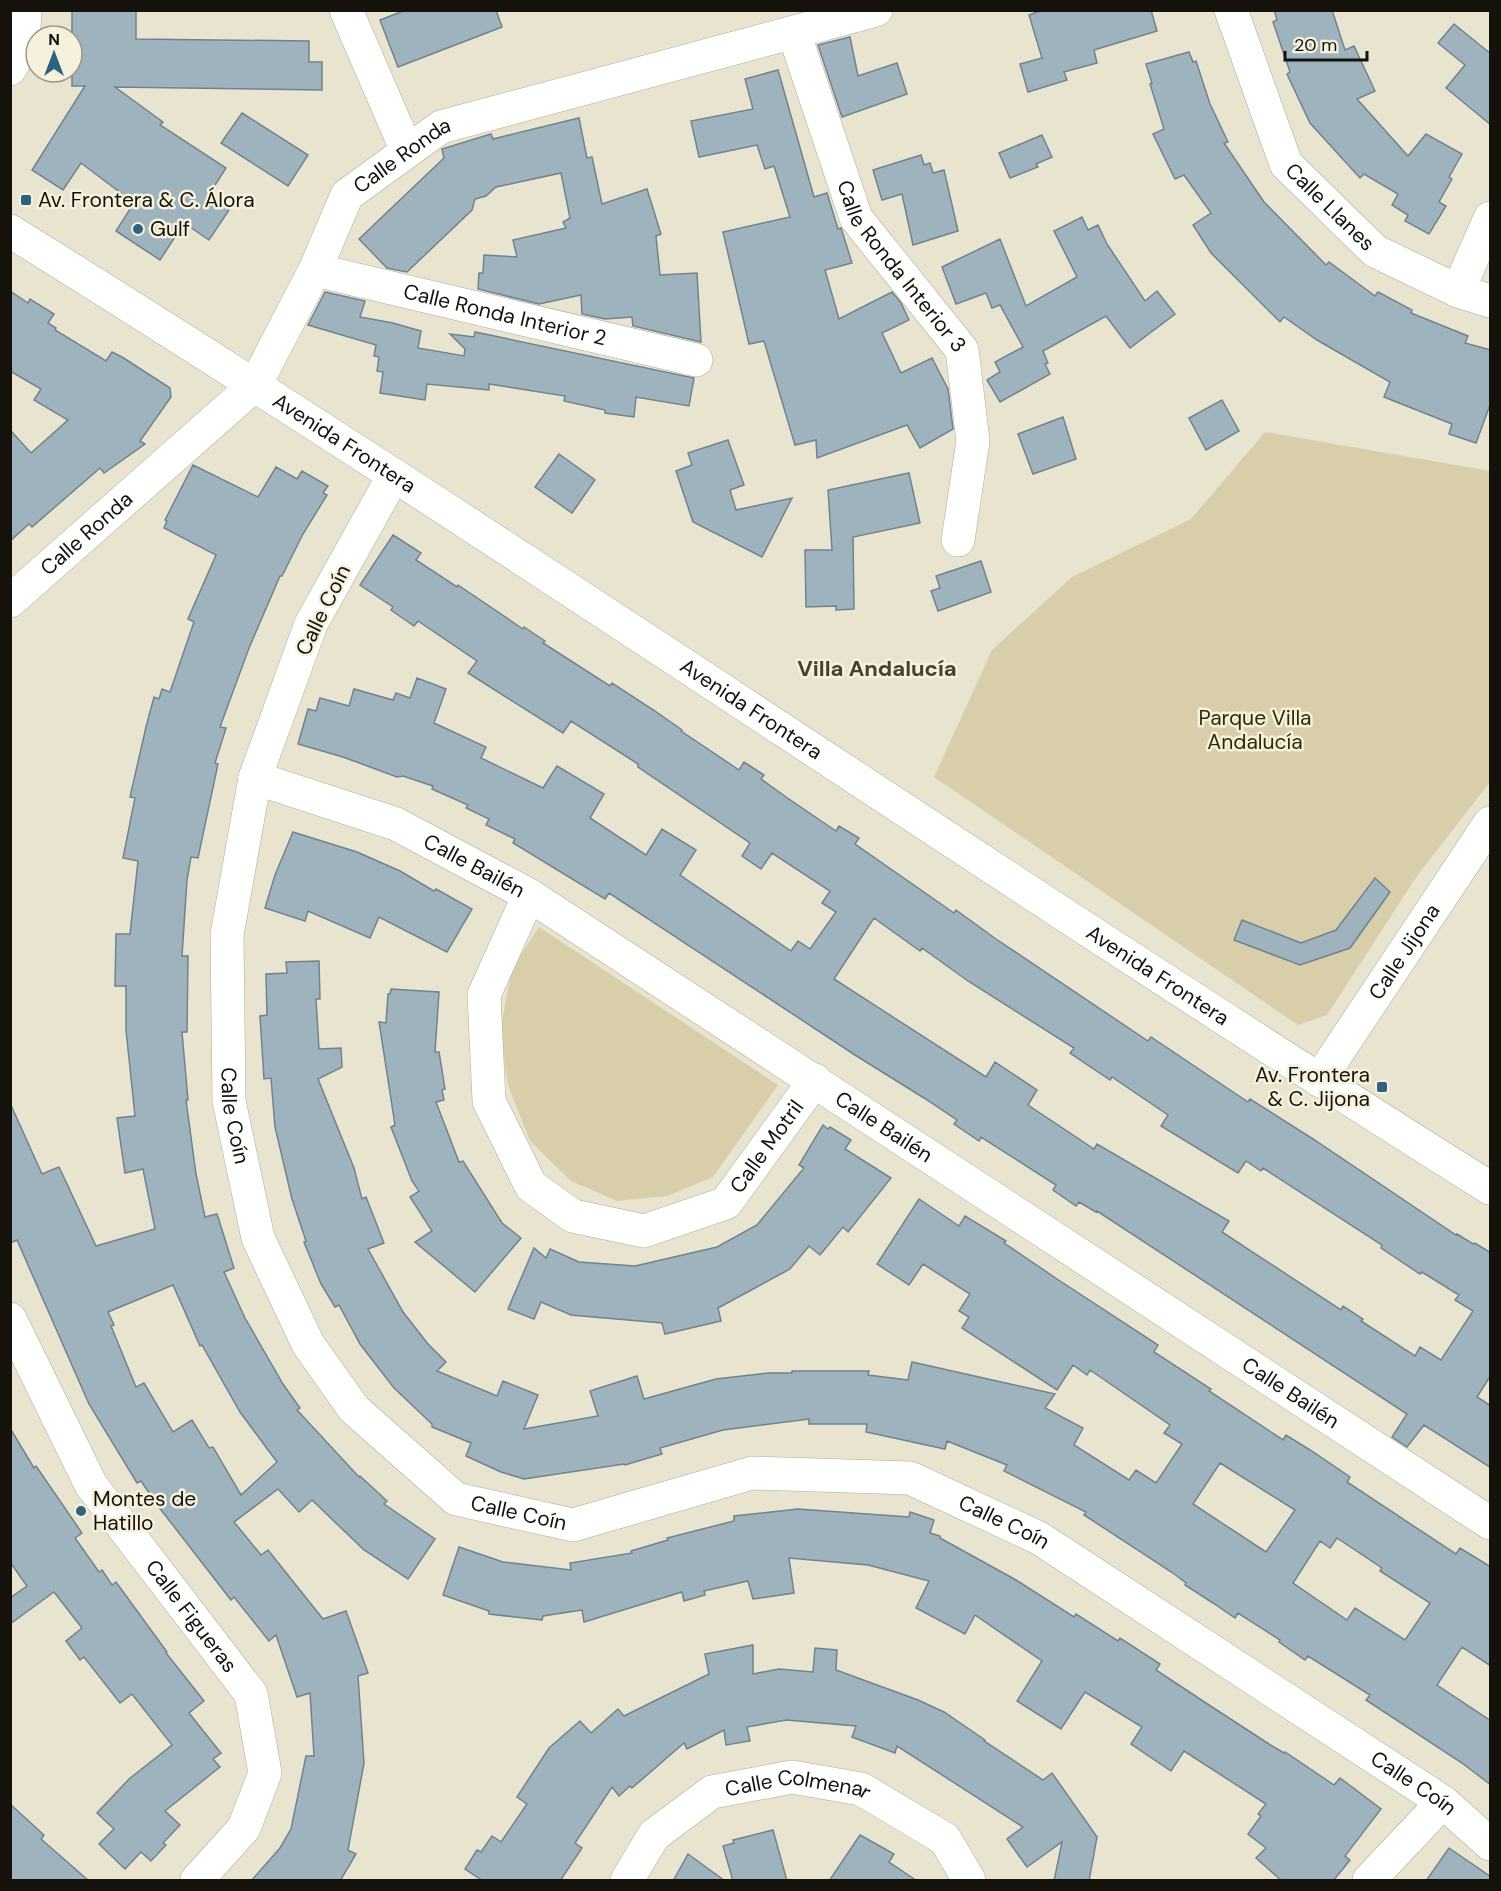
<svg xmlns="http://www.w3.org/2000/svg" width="1501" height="1891" viewBox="0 0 1501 1891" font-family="'DM Sans',sans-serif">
<rect width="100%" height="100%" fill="#e9e4cf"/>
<g fill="#d8cfaa">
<polygon points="1265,432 1490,471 1490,782 1417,876 1327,1015 1298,1025 934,777 992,650 1072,577 1191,519"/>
<polygon points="539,927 778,1085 713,1177 667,1196 617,1201 571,1181 530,1141 508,1085 500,1032 512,968"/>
</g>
<g fill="#9fb3bf" stroke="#70838e" stroke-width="1.5" fill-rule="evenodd">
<polygon points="72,10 136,10 136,39 309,41 309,62 322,62 322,90 115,87 163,122 160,125 226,168 208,196 229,210 209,240 184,223 160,260 116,231 134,203 81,163 63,190 32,170 85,86 72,86"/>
<polygon points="406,10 496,10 502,27 398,67 380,20"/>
<polygon points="1043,10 1151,10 1157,31 1094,50 1097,63 1064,72 1067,80 1028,92 1020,64 1042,58 1029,15"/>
<polygon points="1274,10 1332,10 1345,50 1354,46 1375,91 1357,99 1408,156 1426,134 1462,154 1449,177 1452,179 1439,202 1446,206 1429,234 1405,221 1408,215 1392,205 1398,194 1364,174 1360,178 1310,123 1287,74 1290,72 1273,22 1277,20"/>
<polygon points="1454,24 1491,54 1491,125 1446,88 1465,65 1438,43"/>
<polygon points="850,37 858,76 897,63 907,94 842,117 818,45"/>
<polygon points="1189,52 1193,62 1196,61 1210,104 1228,142 1224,143 1264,202 1326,265 1329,262 1375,296 1378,292 1412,310 1411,313 1468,336 1465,343 1491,350 1491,402 1476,443 1449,434 1452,424 1384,397 1390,382 1317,340 1284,317 1280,322 1211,253 1193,225 1211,213 1184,175 1175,179 1153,134 1164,129 1150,84 1152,83 1146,64"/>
<polygon points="778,70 814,197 827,193 838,229 841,228 842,231 852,263 825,270 839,319 892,292 901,303 909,320 882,333 901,373 932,358 948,389 953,429 920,448 907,425 817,458 816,440 795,445 764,341 749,344 723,232 790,217 774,166 765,169 757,145 699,157 691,121 753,109 745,79"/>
<polygon points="242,113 308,155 288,186 221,143"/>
<polygon points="579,118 587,158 592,157 602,204 647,189 661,234 656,236 660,275 697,273 701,342 633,326 632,317 605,319 582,314 581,295 539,304 478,289 479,273 483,273 484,255 517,257 513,240 566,228 563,222 570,218 561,173 496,187 486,196 475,199 472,210 407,272 387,268 359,239 444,158 442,149 491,134 493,139"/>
<polygon points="1042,135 1052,157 1036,164 1038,167 1010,178 999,153"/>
<polygon points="921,155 924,165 930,163 933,173 944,170 958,231 913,245 902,194 882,200 873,170"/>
<polygon points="1082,217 1088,230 1098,225 1107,244 1145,301 1157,291 1175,314 1130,348 1106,316 1043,351 1048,363 1045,364 1050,374 1000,402 987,380 1000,372 995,362 1023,347 1000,305 992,308 986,293 956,304 942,267 1000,239 1026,306 1077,277 1054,231"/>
<polygon points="10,291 28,303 30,299 54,314 48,323 56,328 55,330 106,361 112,352 122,357 170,388 171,397 140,441 145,444 104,473 100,468 32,527 29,524 10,541 10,430 31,453 68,420 34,400 41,389 10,371"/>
<polygon points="325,292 365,301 360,317 393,323 421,331 418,348 464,356 465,349 450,334 474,337 475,332 694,378 689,406 636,397 634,417 605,413 605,410 564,401 565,396 489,384 489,390 427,384 425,400 380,393 383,372 377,371 379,357 374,356 376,345 308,325"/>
<polygon points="1222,400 1239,431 1206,450 1189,418"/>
<polygon points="1063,417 1076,459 1033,474 1018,434"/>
<polygon points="728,440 744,485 730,490 736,510 792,498 762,557 693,522 676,471 692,465 688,453"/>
<polygon points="559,454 595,480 572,513 535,487"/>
<path d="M193,465L258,497L276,467L297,479L302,471L328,486L323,493L327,495L303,534L282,576H280L249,648L220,727L226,728L215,763L218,764L198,858L191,857L187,880L182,956H188L187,1032H182L188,1100H186L196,1174L205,1217L217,1214L234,1268L224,1272L245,1318L283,1384L300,1408L297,1410L359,1477L360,1476L387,1501L384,1504L435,1539L408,1579L364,1550L312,1500L299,1512L278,1489L234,1522L261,1555L268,1550L323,1619L346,1611L368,1673L358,1676L364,1763L348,1850L356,1854L340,1881H251L280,1848L291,1829L306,1756H314L310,1693L297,1697L276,1635L269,1641L234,1597L231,1600L158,1506L141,1481L137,1483L89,1404L17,1240L10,1243V1103L42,1174L59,1167L96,1246L155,1229L143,1169L125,1173L117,1118L135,1116L126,1030V986H115L116,934H130L138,861L123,858L135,798L130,797L146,727L154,697L159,699L162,689L170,692L194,622L188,619L216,555L164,528L167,521L165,520ZM173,1285L200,1346L202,1345L240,1412L277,1462L241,1495L213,1447L209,1448L192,1420L173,1432L144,1383L136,1387L111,1326L114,1325L108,1312Z"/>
<polygon points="909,473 920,523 853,537 854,609 836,610 836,606 806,607 805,550 832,550 828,490"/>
<path d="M393,535L421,553L416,560L457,587L458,585L523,629L524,627L545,641L543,643L610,686L612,683L655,711L682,730L681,731L739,770L744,762L764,775L761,779L786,797L836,831L839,826L859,838L855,844L954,913L956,910L996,939L1148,1041L1151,1037L1248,1102L1250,1099L1313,1139L1456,1235L1457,1234L1473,1244L1475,1243L1491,1253V1375L1477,1397L1491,1406V1468L1424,1425L1407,1447L1392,1437L1407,1414L1097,1211L1096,1212L1079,1202L1076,1206L1053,1190L1056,1185L981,1137L979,1141L954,1124L957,1120L924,1098L855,1055L609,893L605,899L513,843L515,839L486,825L489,819L466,808L468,805L432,789L433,786L403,776L397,777L343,757L298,744L308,709L316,711L320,698L349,706L354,689L393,700L396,693L410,698L417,678L446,689L434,723L486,747L481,758L543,788L557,766L604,794L590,818L646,855L662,829L696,850L680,875L791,951L798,941L810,949L836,912L822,903L830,891L772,853L761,869L742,856L750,843L638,767V764L571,721L563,733L468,673L477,661L418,621L414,626L391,610L393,607L360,585ZM874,918L920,951L922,948L968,981L1074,1048L1070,1053L1110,1080L1112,1077L1168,1115L1161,1126L1238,1173L1246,1161L1261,1171L1263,1168L1382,1245L1381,1248L1420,1274L1422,1272L1459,1295L1455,1300L1473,1311L1441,1360L1420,1347L1415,1356L1361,1321L1363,1319L1343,1306L1341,1310L1222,1232L1229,1221L1097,1144L1094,1149L1028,1105L1037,1090L995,1062L986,1077L834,979Z"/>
<polygon points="981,561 991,592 938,611 931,591 940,588 936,576"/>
<polygon points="293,832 357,852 400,871 434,891 436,889 472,909 447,952 379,917 370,938 308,911 305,921 265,908 275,875"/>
<polygon points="1375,878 1390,892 1350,948 1300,965 1234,940 1242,920 1301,943 1336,930"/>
<path d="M319,961L320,999H316L319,1049L341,1048L342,1067L318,1079L354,1168L362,1199L366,1197L384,1243L368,1249L403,1312L428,1344L446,1362L437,1371L497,1396L503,1381L538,1395L524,1429L598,1416L590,1391L637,1376L644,1399L716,1379L768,1373H792V1371H869L868,1375L908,1380L912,1362L1055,1394L1045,1408L1083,1428L1074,1445L1129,1480L1136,1470L1156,1483L1182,1444L1164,1433L1170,1425L1090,1370L1087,1375L1073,1365L1057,1390L962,1328L969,1317L959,1311L970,1294L923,1264L909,1285L877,1264L919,1199L959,1226L965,1216L1006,1241L1004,1243L1057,1279L1158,1345L1154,1352L1211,1389L1209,1391L1283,1440L1286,1435L1310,1450L1350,1477L1347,1482L1456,1554L1460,1548L1491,1567V1666L1462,1647L1437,1685L1491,1721V1785L1462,1763L1366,1700L1370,1695L1308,1656L1305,1660L1279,1642L1280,1640L1238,1613L1235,1618L1213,1603L1185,1585L1186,1583L1173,1573L1084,1515L1086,1512L1004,1471L1007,1465L947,1441L945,1449L866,1432L867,1424H809V1419L723,1430L660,1448L662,1454L625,1465L624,1464L524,1479L501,1472L466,1456L471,1443L432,1427V1424L394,1388L360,1344L339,1305L335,1307L321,1284L304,1242L306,1241L292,1199L275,1127L271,1078L264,1079L260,1016L267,1015L266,974L287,973L286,962ZM1220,1463L1295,1510L1266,1552L1193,1504ZM1337,1538L1382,1568L1380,1571L1430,1603L1405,1640L1355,1608L1347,1620L1293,1583L1320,1541L1330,1548Z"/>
<polygon points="391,989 439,992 435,1052 439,1052 445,1089 442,1090 444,1100 436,1102 459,1162 463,1161 502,1223 521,1238 475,1292 415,1242 432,1231 410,1197 419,1191 412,1181 391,1127 395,1125 379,1022 386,1023 388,994 390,994"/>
<polygon points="823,1125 828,1129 830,1127 851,1140 845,1149 891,1178 848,1232 843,1227 820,1255 809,1246 790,1269 718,1308 721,1321 665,1334 662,1323 571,1315 541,1302 534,1319 508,1309 534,1248 546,1258 550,1249 579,1262 635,1266 717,1247 757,1225 804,1168 799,1165"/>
<polygon points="10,1428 34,1468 36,1466 82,1533 75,1538 99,1572 102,1570 112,1585 116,1582 167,1652 166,1653 204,1701 189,1713 221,1753 213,1759 220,1767 165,1811 180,1825 163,1843 166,1845 151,1861 141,1852 125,1869 99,1844 114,1829 97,1813 129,1779 172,1745 132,1694 120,1703 84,1657 80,1660 66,1641 82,1628 54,1592 10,1624 10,1598 27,1586 10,1562"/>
<polygon points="798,1509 909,1517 910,1512 934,1520 930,1533 940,1536 940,1538 1016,1580 1074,1617 1076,1614 1118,1641 1120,1638 1160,1664 1156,1670 1212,1707 1269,1744 1284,1753 1285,1752 1334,1785 1340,1778 1381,1809 1345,1856 1350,1860 1333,1881 1282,1881 1256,1858 1266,1848 1248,1834 1261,1816 1258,1814 1266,1804 1184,1751 1171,1771 1131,1744 1142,1727 1085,1692 1061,1729 1017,1701 1042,1661 975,1615 965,1634 916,1608 929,1581 868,1565 789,1558 794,1593 753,1599 748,1581 704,1591 705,1595 684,1601 682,1592 584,1622 582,1610 543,1616 542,1620 489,1614 489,1611 443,1595 459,1547 503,1562 571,1570 570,1563 632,1553 631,1551 668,1540 667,1538 734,1521 734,1516"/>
<polygon points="753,1645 753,1674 779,1669 813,1672 815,1648 837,1650 836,1670 918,1700 944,1712 985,1740 984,1741 1043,1780 1052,1773 1097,1837 1089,1881 1054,1881 1062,1842 1027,1867 1007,1839 1023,1827 897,1746 895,1753 852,1737 856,1726 786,1720 747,1727 750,1741 726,1745 724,1730 687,1749 684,1743 632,1788 630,1786 619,1796 612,1787 575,1843 582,1848 560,1881 483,1881 465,1869 477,1850 481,1852 492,1836 501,1842 527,1804 517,1797 549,1748 580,1721 591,1733 618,1709 624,1716 709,1674 705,1654"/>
<polygon points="10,1804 44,1835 41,1839 89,1881 10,1881"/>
<polygon points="773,1830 787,1881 733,1881 723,1846 734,1843 733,1840"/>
<polygon points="860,1835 894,1854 889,1862 917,1881 829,1881"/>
<polygon points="1449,1848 1491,1877 1491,1881 1426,1881"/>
<polygon points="688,1854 725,1881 673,1881"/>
</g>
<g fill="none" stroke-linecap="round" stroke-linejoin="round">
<defs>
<g id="minor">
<polyline points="346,10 407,151"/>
<path id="s1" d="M1231,10L1286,164L1375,251L1458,291L1490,301"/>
<path id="s2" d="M794,33L856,218L962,350L973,441L958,540"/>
<polyline points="10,69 23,45 25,10"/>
<path id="s3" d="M10,231C509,541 993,876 1490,1188"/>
<path id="s4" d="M315,270L696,360"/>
<polyline points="1458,291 1490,218"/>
<path id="s5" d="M394,475L311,624L255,778L227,935L229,1101L258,1238L308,1344L354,1409L456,1499L573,1525L752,1473L910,1478L1039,1538L1443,1802L1490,1844"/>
<path id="s6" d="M10,601L255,385L315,270L347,195L441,127L876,10"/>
<path id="s7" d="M255,778L396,824L529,895L1490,1523"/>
<path id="s8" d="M529,895L484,995L489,1101L531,1186L573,1216L644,1231L726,1203L815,1080"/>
<path id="s9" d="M1319,1080L1490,823"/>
<path id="s10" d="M10,1319L91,1485L251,1694L265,1773L244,1828L197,1880"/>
<path id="s11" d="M627,1880L654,1835L712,1792L792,1777L861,1789L945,1839L969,1880"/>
<polyline points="1369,1880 1443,1802"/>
</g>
</defs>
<use href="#minor" stroke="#b0ab98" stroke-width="34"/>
<use href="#minor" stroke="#fff" stroke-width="33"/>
</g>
<g fill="#2e637f" stroke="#f6f1dd" stroke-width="2">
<rect x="20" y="194" width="12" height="12" rx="3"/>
<circle cx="138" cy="229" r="6"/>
<rect x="1376" y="1081" width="12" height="12" rx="3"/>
<circle cx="81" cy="1511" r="6"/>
</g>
<g text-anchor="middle" stroke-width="5" stroke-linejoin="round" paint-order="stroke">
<g font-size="21" fill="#14120b" stroke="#f6f1dd">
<text dy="7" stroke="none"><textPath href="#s6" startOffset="606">Calle Ronda</textPath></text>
<text dy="7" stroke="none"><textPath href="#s1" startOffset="225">Calle Llanes</textPath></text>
<text dy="7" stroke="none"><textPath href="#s2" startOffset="260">Calle Ronda Interior 3</textPath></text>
<text dy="7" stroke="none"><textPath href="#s4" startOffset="195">Calle Ronda Interior 2</textPath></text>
<text dy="7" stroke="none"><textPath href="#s3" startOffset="396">Avenida Frontera</textPath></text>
<text dy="7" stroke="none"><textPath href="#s6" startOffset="102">Calle Ronda</textPath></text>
<text transform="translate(323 610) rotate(-64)" y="7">Calle Coín</text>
<text dy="7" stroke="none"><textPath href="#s3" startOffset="882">Avenida Frontera</textPath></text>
<text dy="7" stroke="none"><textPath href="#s7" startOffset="237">Calle Bailén</textPath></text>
<text dy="7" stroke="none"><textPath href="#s9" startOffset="154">Calle Jijona</textPath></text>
<text dy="7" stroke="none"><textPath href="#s3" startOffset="1368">Avenida Frontera</textPath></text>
<text dy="7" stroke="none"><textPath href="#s5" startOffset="675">Calle Coín</textPath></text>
<text dy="7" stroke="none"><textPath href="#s7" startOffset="723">Calle Bailén</textPath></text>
<text dy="7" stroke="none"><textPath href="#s8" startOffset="591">Calle Motril</textPath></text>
<text dy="7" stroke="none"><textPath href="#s7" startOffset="1209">Calle Bailén</textPath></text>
<text dy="7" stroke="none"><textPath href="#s5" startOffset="1197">Calle Coín</textPath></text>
<text dy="7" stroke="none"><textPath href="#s5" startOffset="1701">Calle Coín</textPath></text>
<text dy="7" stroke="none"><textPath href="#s10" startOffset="350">Calle Figueras</textPath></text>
<text dy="7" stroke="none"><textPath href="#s5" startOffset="2187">Calle Coín</textPath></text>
<text dy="7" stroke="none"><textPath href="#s11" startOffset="212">Calle Colmenar</textPath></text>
</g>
<g font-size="21" fill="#14120b" stroke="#f6f1dd" text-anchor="start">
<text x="38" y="207">Av. Frontera &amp; C. Álora</text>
<text x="150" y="236">Gulf</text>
<text x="1370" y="1082" text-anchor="end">Av. Frontera<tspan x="1370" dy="24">&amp; C. Jijona</tspan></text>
<text x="93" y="1506">Montes de<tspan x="93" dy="24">Hatillo</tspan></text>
</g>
<g font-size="21" fill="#322901" stroke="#f6f1dd">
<text x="1255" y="725">Parque Villa<tspan x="1255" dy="24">Andalucía</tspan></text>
</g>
<g font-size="22" font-weight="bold" fill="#464231" stroke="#f6f1dd">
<text x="877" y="676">Villa Andalucía</text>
</g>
</g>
<rect width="1501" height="1891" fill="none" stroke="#14120b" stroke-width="24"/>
<g transform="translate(54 54)"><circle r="28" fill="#f6f1dd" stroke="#9c9889" stroke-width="1.5"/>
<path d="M0-4.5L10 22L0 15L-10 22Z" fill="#2e637f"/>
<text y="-9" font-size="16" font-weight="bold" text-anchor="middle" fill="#14120b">N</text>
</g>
<path d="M1285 51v9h82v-9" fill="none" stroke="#14120b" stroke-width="3"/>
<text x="1294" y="51" font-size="18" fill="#14120b" stroke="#f6f1dd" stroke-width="4.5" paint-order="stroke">20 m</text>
</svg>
